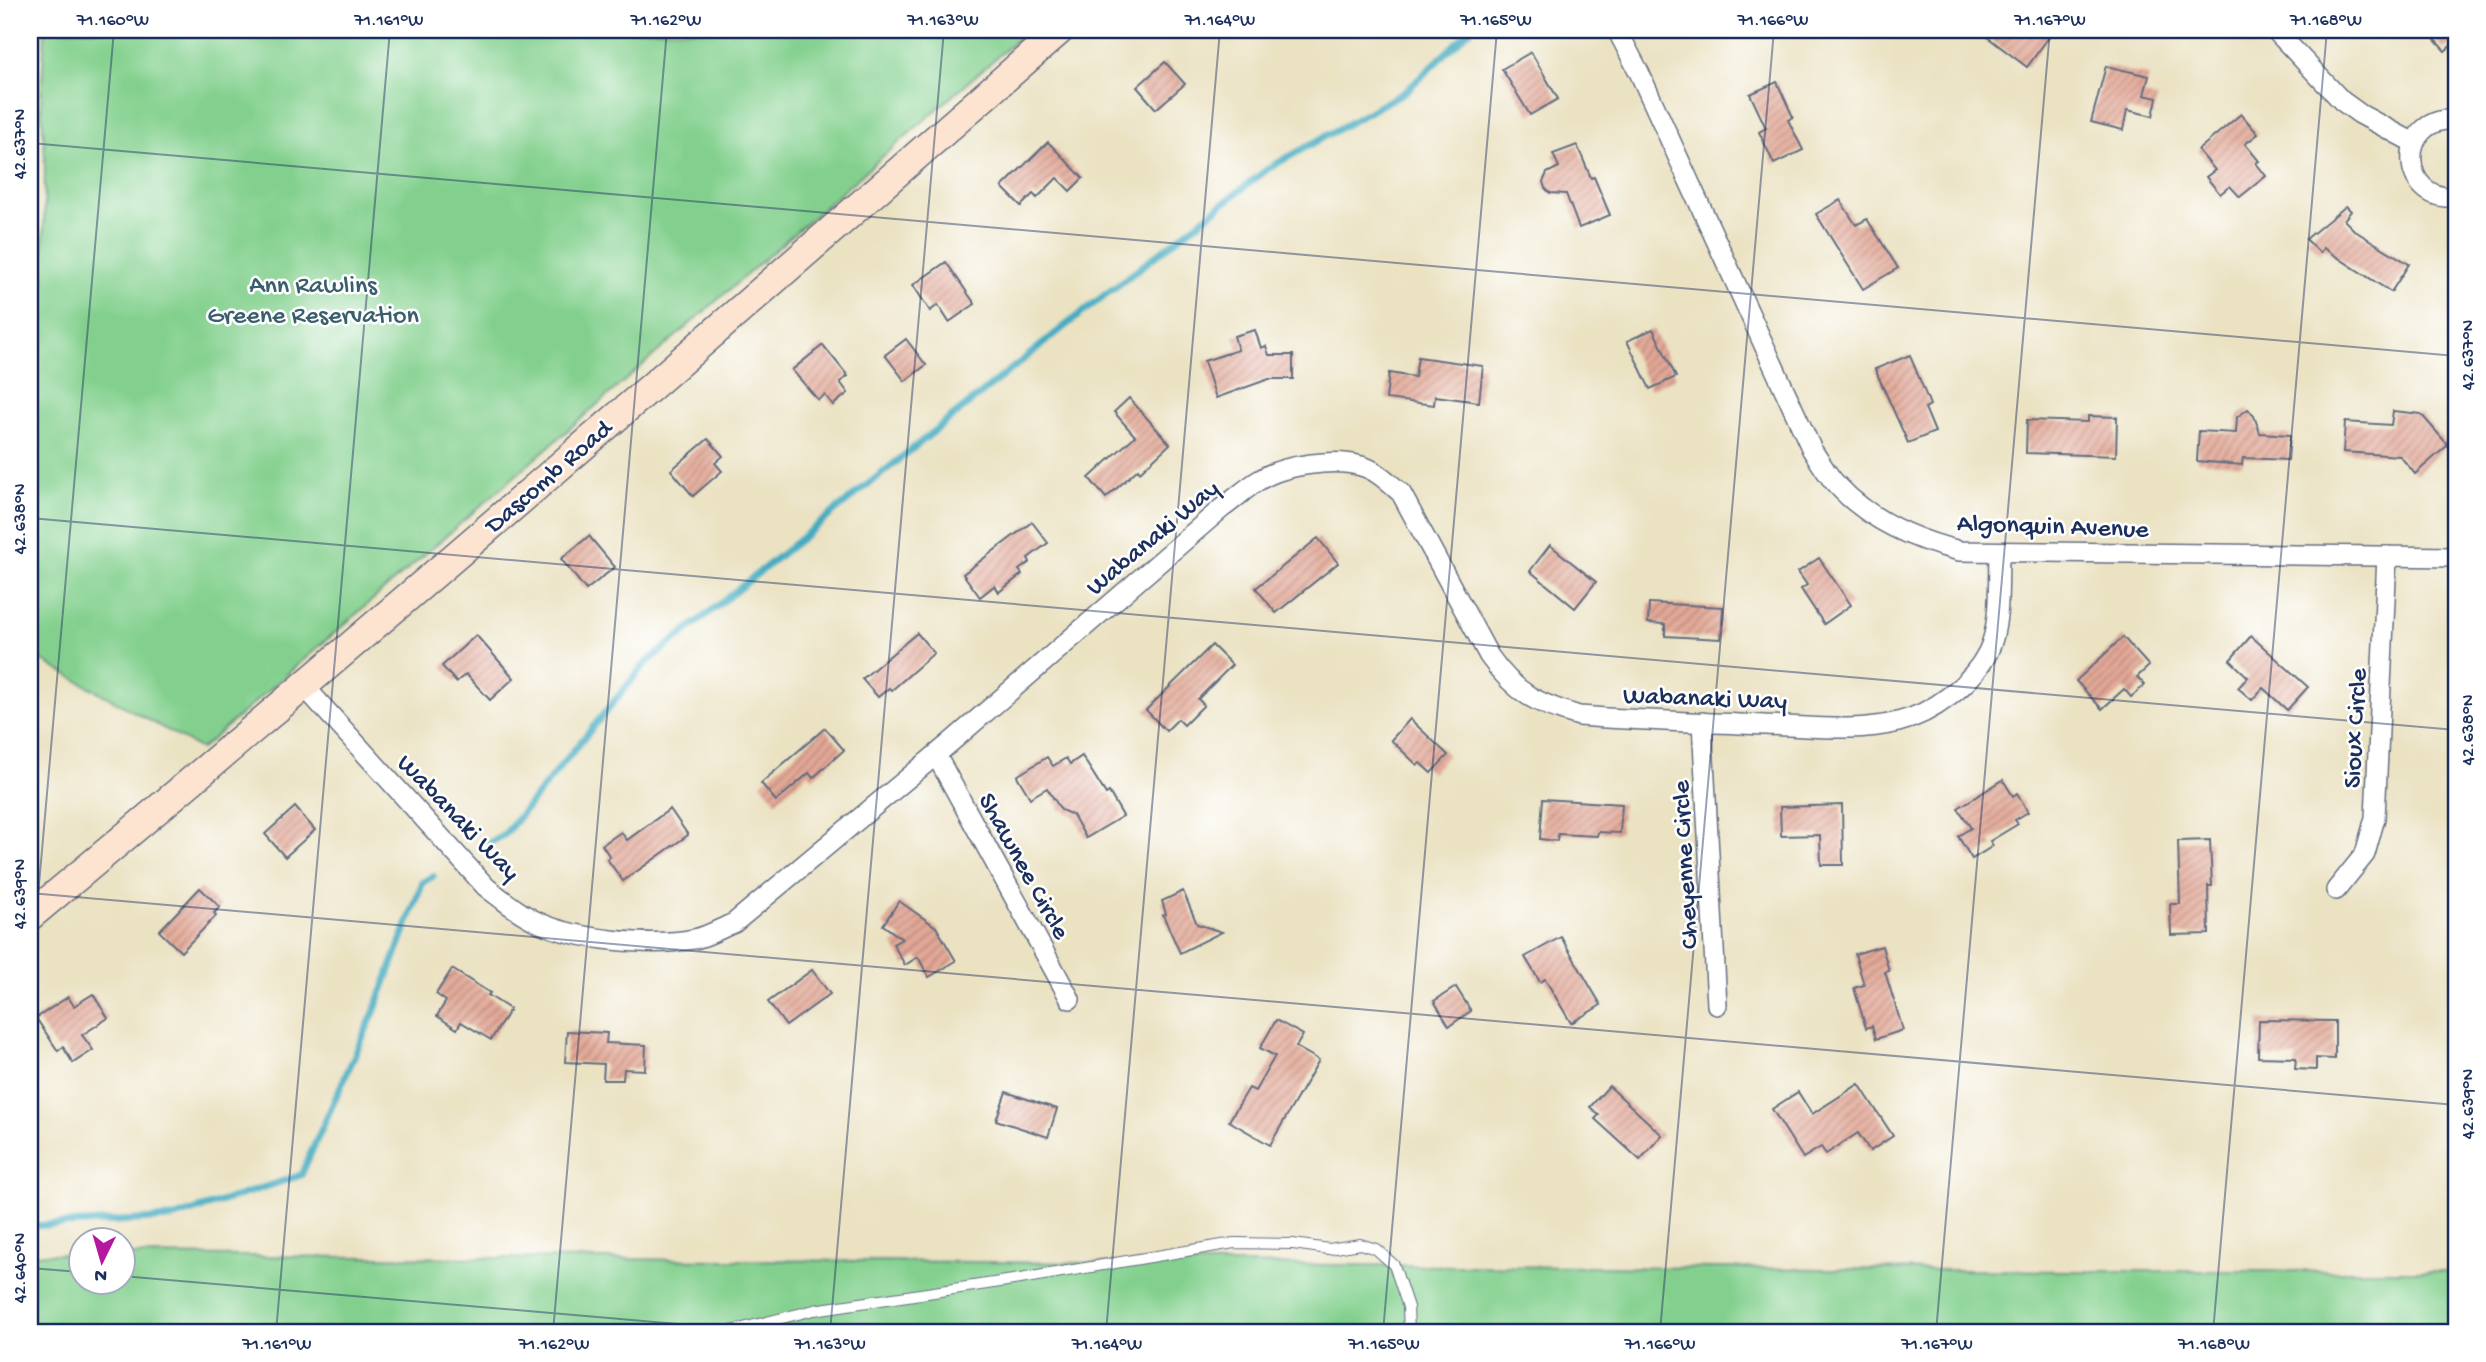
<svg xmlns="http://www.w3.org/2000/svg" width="2486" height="1362" viewBox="0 0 2486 1362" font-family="'Gochi Hand',sans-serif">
<defs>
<pattern id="building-hatch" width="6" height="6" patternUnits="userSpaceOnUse" patternTransform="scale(1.75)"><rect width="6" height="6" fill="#e3a896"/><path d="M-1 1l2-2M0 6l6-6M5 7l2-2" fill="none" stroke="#b7897e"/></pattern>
</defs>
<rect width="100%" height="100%" fill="#fff"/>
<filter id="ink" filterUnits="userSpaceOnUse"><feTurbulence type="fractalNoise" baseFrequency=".0143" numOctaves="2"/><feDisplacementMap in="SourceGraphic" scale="14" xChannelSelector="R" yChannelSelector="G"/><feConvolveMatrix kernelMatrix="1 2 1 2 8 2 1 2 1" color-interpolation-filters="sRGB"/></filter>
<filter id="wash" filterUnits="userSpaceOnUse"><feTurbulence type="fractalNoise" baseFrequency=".00686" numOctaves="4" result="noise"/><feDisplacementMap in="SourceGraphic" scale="28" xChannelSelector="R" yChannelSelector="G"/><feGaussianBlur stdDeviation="1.57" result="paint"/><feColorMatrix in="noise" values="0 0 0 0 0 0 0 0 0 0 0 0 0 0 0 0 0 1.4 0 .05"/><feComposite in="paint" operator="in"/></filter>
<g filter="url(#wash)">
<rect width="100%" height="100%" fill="#ebe2c2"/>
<g fill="#83d08e" stroke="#4f8076" stroke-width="2">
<polygon points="45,30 1028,30 201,749 30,654 30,410 39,351 43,299 45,157 41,101"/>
<polygon points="30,1254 80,1254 80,1282 122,1282 123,1255 2076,1271 2456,1271 2456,1332 30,1332"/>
</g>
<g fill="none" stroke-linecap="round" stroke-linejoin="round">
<g stroke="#42acc1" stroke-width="7">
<polyline points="489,843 504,835 645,664 1065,326 1269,168 1406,91 1470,30"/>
<polyline points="30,1226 172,1218 301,1175 375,1010 423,882 433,876"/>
</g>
</g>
<g id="blocks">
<g fill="url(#building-hatch)">
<polygon points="1978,30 2054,30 2027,67"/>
<polygon points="2444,30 2456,30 2456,41 2445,51 2434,39"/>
<polygon points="1531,52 1558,99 1530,115 1502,69"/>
<polygon points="1165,62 1185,84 1156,109 1137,87"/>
<polygon points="2106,66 2149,76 2144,95 2157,98 2153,116 2127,110 2123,130 2091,122"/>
<polygon points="1777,82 1793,117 1788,120 1803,150 1774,164 1759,132 1766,128 1750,94"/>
<polygon points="2241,114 2258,134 2245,144 2259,161 2256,163 2266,176 2240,197 2230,186 2220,194 2206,177 2215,170 2198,150"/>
<polygon points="1048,142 1083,178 1070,191 1057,178 1037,198 1033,194 1021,206 1002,187"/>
<polygon points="1577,145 1591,178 1594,177 1610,215 1579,228 1566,194 1550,193 1545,188 1543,182 1547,173 1559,167 1553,154"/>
<polygon points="1840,200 1856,225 1867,219 1898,268 1863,289 1816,214"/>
<polygon points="2346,206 2351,211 2344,220 2355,231 2409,264 2391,292 2323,248 2320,253 2306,239"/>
<polygon points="946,262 975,304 949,322 938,305 930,311 913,285"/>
<polygon points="1653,329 1676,377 1650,389 1627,341"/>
<polygon points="1255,330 1261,348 1266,346 1269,355 1293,355 1293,379 1269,379 1216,398 1204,361 1238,350 1234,336"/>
<polygon points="906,339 926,365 905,381 885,355"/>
<polygon points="823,345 848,376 840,382 848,393 833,405 825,395 818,400 792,370"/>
<polygon points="1910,355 1930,405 1925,408 1935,432 1908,443 1875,369"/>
<polygon points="1418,357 1483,366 1479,402 1435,396 1434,405 1386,399 1389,373 1415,377"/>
<polygon points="1129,398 1170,444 1140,472 1138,469 1106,498 1089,478 1135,436 1114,412"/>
<polygon points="2248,409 2254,416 2260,433 2290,435 2288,460 2243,458 2242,465 2197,461 2199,431 2236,433 2237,417"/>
<polygon points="2393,411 2421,414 2448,445 2415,474 2400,456 2343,452 2345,422 2391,425"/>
<polygon points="2088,416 2117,417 2116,456 2026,453 2027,420 2088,422"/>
<polygon points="708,439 723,456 715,463 722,471 693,496 671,470"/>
<polygon points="1032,522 1048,543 1028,558 1030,562 1019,570 1022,574 999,592 994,586 980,597 963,574"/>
<polygon points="589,536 615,567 586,590 561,559"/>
<polygon points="1318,538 1338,563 1276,613 1256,588"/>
<polygon points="1550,545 1596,582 1575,608 1530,571"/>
<polygon points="1819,558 1851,605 1824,624 1801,589 1807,585 1798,572"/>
<polygon points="1649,603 1723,607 1721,639 1665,636 1665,624 1648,623"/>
<polygon points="917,633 934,653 892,690 889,688 878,697 862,679"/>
<polygon points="476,635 514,678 490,700 466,674 456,682 442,666"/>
<polygon points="2251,636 2308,687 2287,710 2263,688 2252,700 2238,688 2248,677 2230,660"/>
<polygon points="2123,637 2149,666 2137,677 2145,685 2131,697 2124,689 2102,709 2076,681"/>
<polygon points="1212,645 1232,665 1198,699 1204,705 1184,725 1178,719 1166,731 1146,710"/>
<polygon points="1410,719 1448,755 1431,773 1420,763 1417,765 1391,740"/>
<polygon points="825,728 844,750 813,778 809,773 776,801 761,783"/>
<polygon points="1082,756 1106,794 1109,792 1123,816 1086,838 1073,815 1061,810 1047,788 1030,798 1017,776 1047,757 1053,766 1066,758 1070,764"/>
<polygon points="2003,780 2013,796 2017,793 2028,812 2015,820 2018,824 1990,841 1993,846 1972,859 1958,836 1971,828 1958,808"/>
<polygon points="1543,799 1622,804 1620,833 1598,832 1597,836 1558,834 1557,841 1540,839"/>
<polygon points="1842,805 1843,865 1821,865 1820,835 1781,836 1780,807"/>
<polygon points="295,807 315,830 285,857 265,834"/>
<polygon points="670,809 688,835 623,881 607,859 610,857 602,845 621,832 627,840"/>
<polygon points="2210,840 2212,886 2208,886 2209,934 2171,935 2170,904 2180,904 2178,841"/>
<polygon points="200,888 220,907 214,913 216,916 181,952 159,931"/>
<polygon points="1183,891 1197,924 1222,932 1180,953 1163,915 1166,914 1162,901"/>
<polygon points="899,901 936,927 956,961 929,977 918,957 905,965 893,944 902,939 883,925"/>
<polygon points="1561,937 1601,1005 1571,1023 1545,979 1540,982 1525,957"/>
<polygon points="1882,946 1889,971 1885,972 1903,1030 1876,1039 1872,1026 1866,1028 1854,988 1864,985 1855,954"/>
<polygon points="452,969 490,993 488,995 510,1009 491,1040 461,1022 457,1029 437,1016 446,1001 436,994"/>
<polygon points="812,970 830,994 786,1026 768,1002"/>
<polygon points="1456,987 1471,1011 1449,1026 1434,1001"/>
<polygon points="93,994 108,1018 82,1035 93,1050 73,1063 63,1047 58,1051 36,1018 68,997 74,1006"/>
<polygon points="1276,1020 1303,1035 1296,1047 1319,1060 1270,1145 1229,1121 1249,1088 1255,1091 1275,1056 1260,1048"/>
<polygon points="2259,1020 2335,1021 2335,1059 2316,1058 2316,1070 2295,1069 2296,1058 2258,1057"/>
<polygon points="567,1031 607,1033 606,1043 646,1045 645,1070 624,1069 623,1080 603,1080 604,1064 565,1062"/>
<polygon points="1859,1084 1893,1136 1870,1151 1858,1133 1826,1154 1821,1147 1803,1158 1772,1109 1798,1092 1812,1114"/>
<polygon points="1609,1086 1662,1135 1640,1160 1595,1119 1599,1115 1590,1107"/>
<polygon points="1006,1092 1057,1109 1048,1137 996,1120"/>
</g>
</g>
</g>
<g filter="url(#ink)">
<use href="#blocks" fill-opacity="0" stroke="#646e81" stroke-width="2"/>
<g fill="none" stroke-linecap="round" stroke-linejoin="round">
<defs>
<polyline id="service" points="727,1332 814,1310 1020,1279 1234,1243 1293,1244 1329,1249 1360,1244 1376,1249 1394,1265 1408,1307 1409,1332"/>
<g id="minor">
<path d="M1617,30L1639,72L1812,450C1820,461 1827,475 1837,485C1869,520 1915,540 1960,551L2456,557"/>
<polyline points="2275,30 2342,101 2360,114 2414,143"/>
<path d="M2456,120C2396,115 2398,203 2456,197"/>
<path d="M303,685L486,887C503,900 520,914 540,923C578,940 652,947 694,939C707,937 721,928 734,923L950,743L1222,508C1235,499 1247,487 1261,479C1284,465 1335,458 1361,466C1377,470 1389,483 1401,493L1489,656C1516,694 1536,703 1579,716C1641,721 1703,722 1765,725C1808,726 1855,733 1898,722C1932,714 1972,684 1988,652C2001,626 1998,581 1999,552"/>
<polyline points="1702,722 1717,1005"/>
<polyline points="936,755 1070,999"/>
<polyline points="2336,890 2365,854 2375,818 2387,556"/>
</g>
<path id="secondary" d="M30,916C378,627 720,328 1060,30"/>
</defs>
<use href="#service" stroke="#646e81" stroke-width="12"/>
<use href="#minor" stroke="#646e81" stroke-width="22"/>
<use href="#secondary" stroke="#646e81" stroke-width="31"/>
<use href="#service" stroke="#fff" stroke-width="10"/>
<use href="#minor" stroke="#fff" stroke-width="19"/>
<use href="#secondary" stroke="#fde4d1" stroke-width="28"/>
</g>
</g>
<path fill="none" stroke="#1b2f5e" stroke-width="2" stroke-opacity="0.45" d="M30,143L2456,356M30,518L2456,730M30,893L2456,1105M30,987L114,30M30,1268L80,1272M122,1276L770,1332M276,1332L390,30M553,1332L667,30M830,1332L944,30M1106,1332L1220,30M1383,1332L1497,30M1660,1332L1774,30M1936,1332L2050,30M2213,1332L2327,30"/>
<g text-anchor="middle" stroke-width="5" stroke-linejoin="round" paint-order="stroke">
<g font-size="26" fill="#3a5f6c" stroke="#fff">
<text x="313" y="292">Ann Rawlins<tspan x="313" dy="30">Greene Reservation</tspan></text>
</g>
<g font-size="26" fill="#1b2f5e" stroke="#fff">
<text transform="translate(547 475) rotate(-41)" y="9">Dascomb Road</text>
<text transform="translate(2053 524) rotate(2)" y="9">Algonquin Avenue</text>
<text transform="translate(1151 536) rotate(-40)" y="9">Wabanaki Way</text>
<text transform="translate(1705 696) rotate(2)" y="9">Wabanaki Way</text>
<text transform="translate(2353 728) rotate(-87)" y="9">Sioux Circle</text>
<text transform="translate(460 816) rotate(46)" y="9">Wabanaki Way</text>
<text transform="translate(1026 865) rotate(61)" y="9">Shawnee Circle</text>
<text transform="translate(1683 865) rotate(-93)" y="9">Cheyenne Circle</text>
</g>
</g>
<rect width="2486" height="1362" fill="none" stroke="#fff" stroke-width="77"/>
<g transform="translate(102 1261) rotate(185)"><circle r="33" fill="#ffffff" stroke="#a4acbf" stroke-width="2"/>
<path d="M0-5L12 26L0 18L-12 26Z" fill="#b5179e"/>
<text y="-10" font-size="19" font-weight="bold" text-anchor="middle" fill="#1b2f5e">N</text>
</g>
<rect x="38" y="38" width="2410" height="1286" fill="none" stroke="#1b2f5e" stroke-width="2.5"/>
<g font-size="18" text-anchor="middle" fill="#1b2f5e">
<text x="113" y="25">71.160°W</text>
<text x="389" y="25">71.161°W</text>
<text x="666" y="25">71.162°W</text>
<text x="943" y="25">71.163°W</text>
<text x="1220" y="25">71.164°W</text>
<text x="1496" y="25">71.165°W</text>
<text x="1773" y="25">71.166°W</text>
<text x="2050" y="25">71.167°W</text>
<text x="2326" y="25">71.168°W</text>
<text transform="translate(19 144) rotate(-90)" y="6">42.637°N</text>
<text transform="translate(2467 355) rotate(-90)" y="6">42.637°N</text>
<text transform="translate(19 519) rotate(-90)" y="6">42.638°N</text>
<text transform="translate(2467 730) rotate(-90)" y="6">42.638°N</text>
<text transform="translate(19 894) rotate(-90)" y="6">42.639°N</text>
<text transform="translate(2467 1104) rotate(-90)" y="6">42.639°N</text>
<text transform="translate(19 1268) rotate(-90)" y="6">42.640°N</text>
<text x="277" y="1349">71.161°W</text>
<text x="554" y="1349">71.162°W</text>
<text x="830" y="1349">71.163°W</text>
<text x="1107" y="1349">71.164°W</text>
<text x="1384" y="1349">71.165°W</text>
<text x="1660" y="1349">71.166°W</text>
<text x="1937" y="1349">71.167°W</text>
<text x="2214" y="1349">71.168°W</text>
</g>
</svg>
